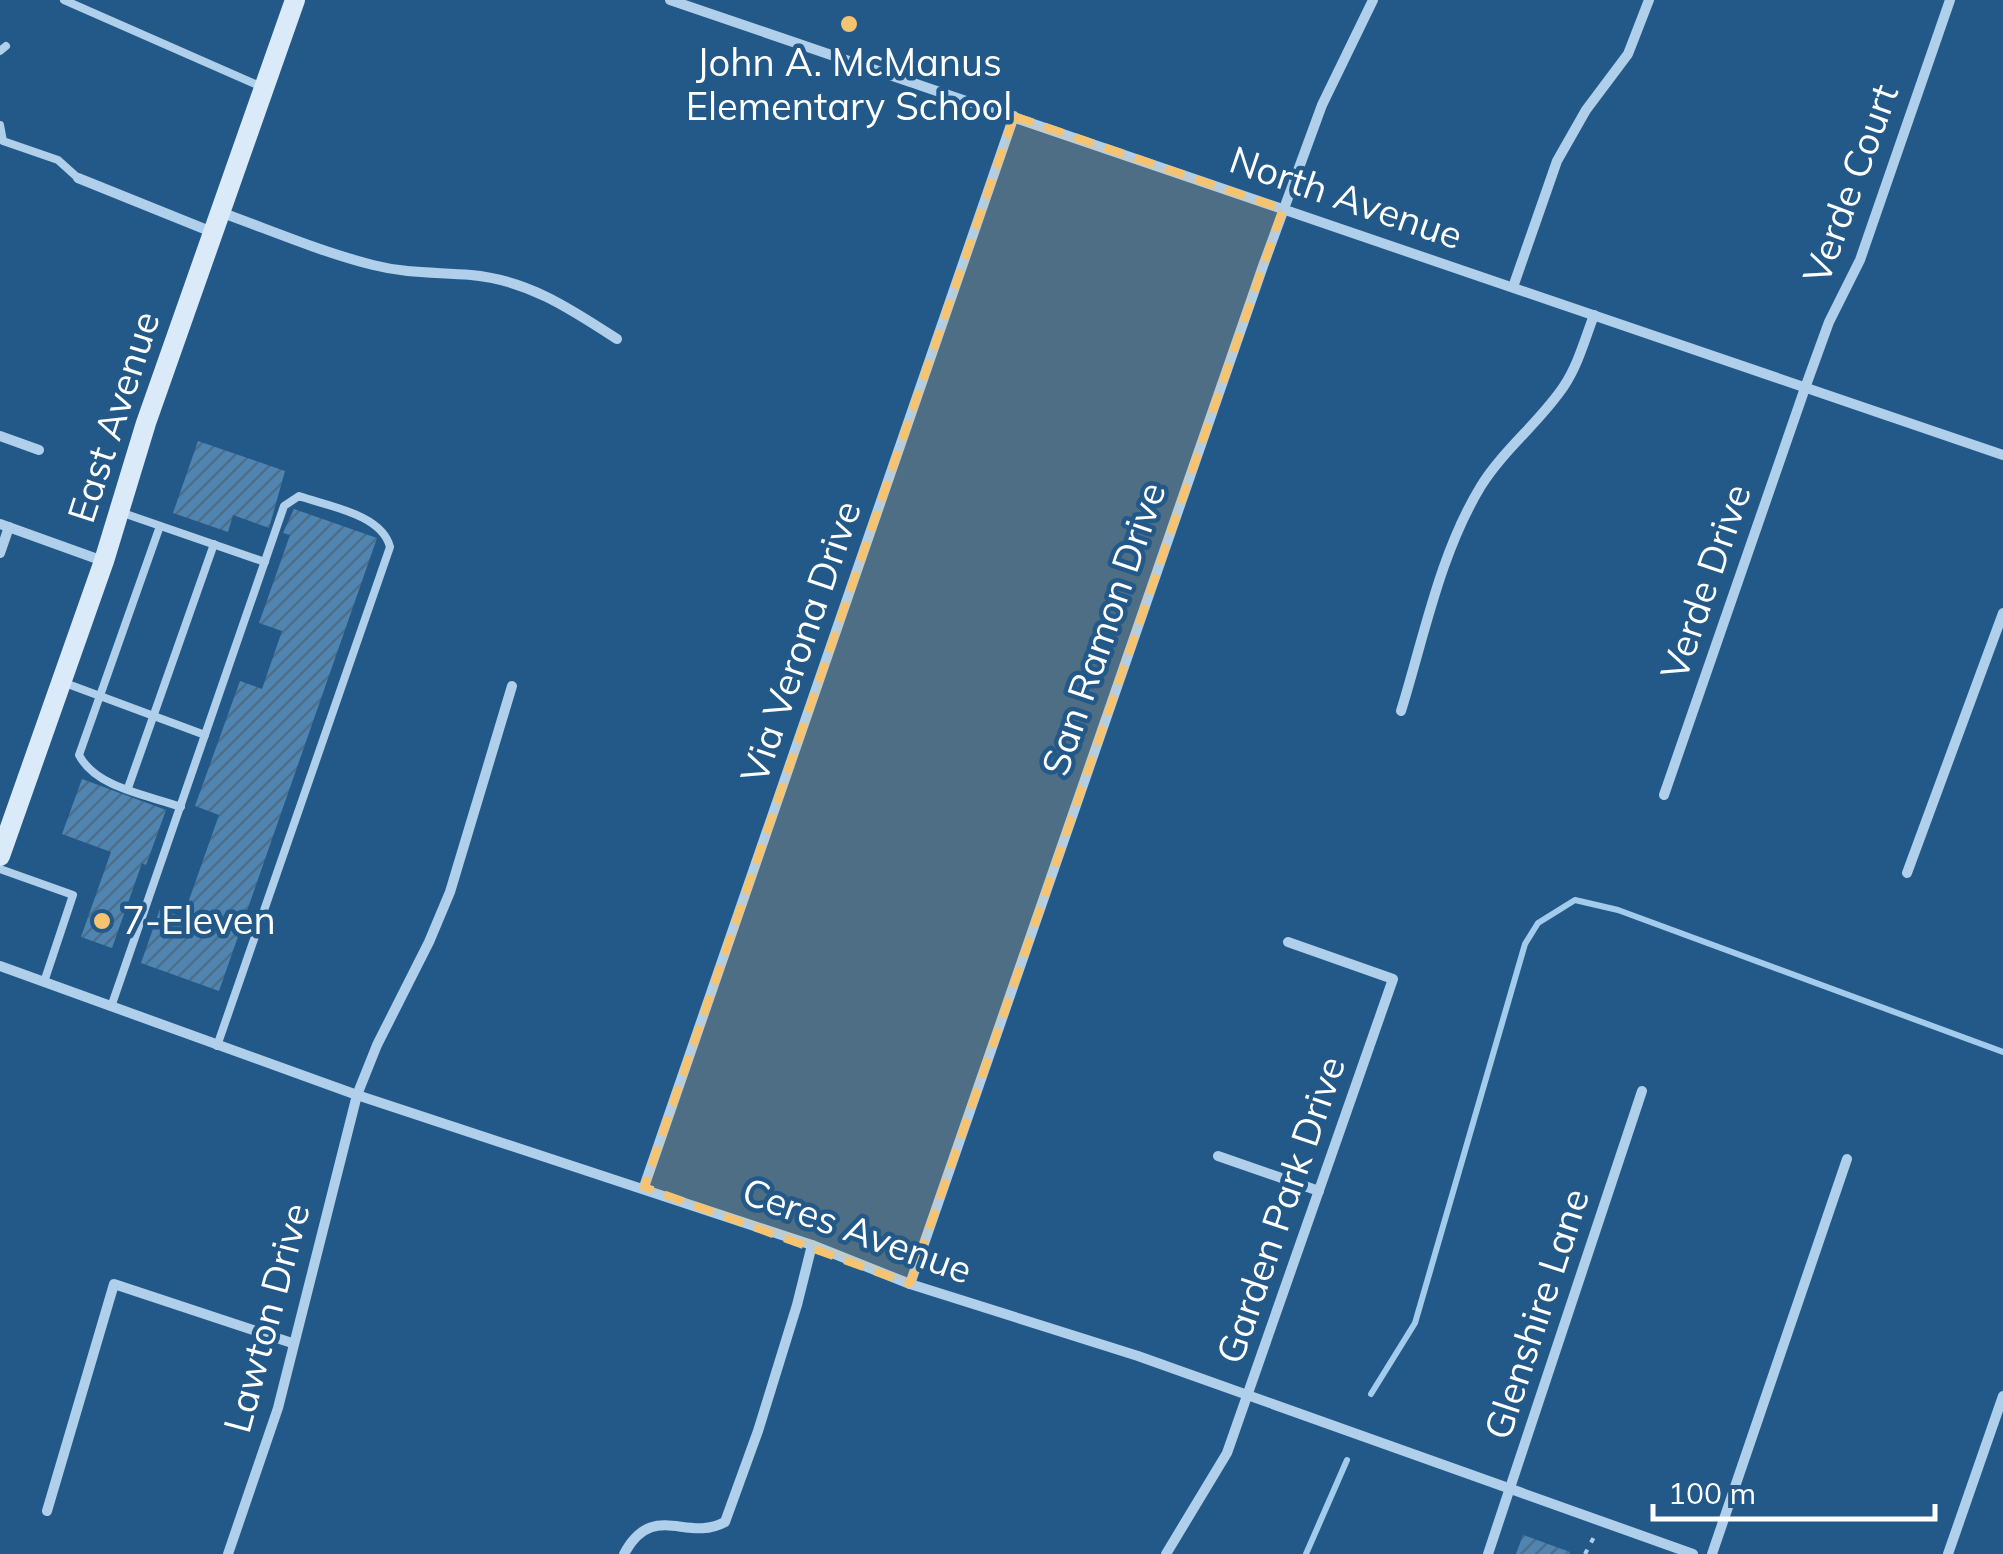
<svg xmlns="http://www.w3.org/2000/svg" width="2003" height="1554" viewBox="0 0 2003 1554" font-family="Mulish,sans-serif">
<defs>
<pattern id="building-hatch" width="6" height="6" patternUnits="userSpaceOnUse" patternTransform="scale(2.5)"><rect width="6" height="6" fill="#5085b2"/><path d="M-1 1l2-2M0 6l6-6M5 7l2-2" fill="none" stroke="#4e6e89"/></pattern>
</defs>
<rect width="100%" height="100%" fill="#235989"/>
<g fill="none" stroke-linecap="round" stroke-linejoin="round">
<g stroke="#a3cbeb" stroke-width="6">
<polyline points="1371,1394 1415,1323 1525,944 1538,923 1575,900 1618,910 2003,1052"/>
<polyline points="1306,1554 1347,1460"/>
</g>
</g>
<g fill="url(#building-hatch)">
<polygon points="198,441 285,471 269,528 233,515 228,532 173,513"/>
<polygon points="294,509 377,538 219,991 141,963 160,909 183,917 219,815 195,806 240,681 262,689 282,631 259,623 290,535 283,533"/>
<polygon points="82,779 166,810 146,865 142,863 112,948 81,937 111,852 62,834"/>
<polygon points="1523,1535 1570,1552 1569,1554 1516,1554"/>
</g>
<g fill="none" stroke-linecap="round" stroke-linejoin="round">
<polyline stroke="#afcfea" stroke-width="4" stroke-dasharray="5 8" stroke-linecap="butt" points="1585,1554 1595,1535"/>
<g stroke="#afcfea" stroke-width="8">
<polyline points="64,0 262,87"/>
<polyline points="0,51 6,46"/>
<polyline points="0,125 3,141 58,160 78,178"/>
<polyline points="123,513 265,562"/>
<path d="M160,526L79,755C96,788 148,795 181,807"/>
<polyline points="65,683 205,735"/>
<polyline points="128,788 214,544"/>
<polyline points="0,869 73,895 44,982"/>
<path d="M111,1007L284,506L299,496C327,506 382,514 390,547L217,1046"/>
</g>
<g stroke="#afcfea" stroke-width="10">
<polyline points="670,0 2003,455"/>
<polyline points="78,178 212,232"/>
<path d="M220,212C270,230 321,252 373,265C408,274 436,272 471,275C528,280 571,309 617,339"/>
<polyline points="1513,287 1557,161 1586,110 1628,54 1649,0"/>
<polyline points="0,436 39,450"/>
<polyline points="0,524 103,561"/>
<polyline points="0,553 9,527"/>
<path d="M1401,711C1424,637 1440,553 1481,486C1504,449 1540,422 1564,386C1578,365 1585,339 1594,315"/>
<polyline points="1664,795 1805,388 1829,322 1860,260 1950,0"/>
<polyline points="1907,873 2003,613"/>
<polyline points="0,966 357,1095 812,1245 910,1284 1138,1356 1693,1554"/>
<polyline points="1218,1156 1319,1191"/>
<polyline points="644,1187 1014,116"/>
<polyline points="910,1284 1263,266 1322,105 1373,0"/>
<polyline points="47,1511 114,1284 292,1343"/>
<polyline points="228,1554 278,1408 357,1095 377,1045 429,942 450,892 512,686"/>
<path d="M624,1554C653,1500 686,1543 725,1522L758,1431L797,1305L812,1245"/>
<polyline points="1166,1554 1227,1453 1393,979 1288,942"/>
<polyline points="1488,1554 1642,1091"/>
<polyline points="1712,1554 1847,1159"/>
<polyline points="1948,1554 2003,1396"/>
</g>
<polyline stroke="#daeaf8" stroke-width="20" points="0,856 104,561 146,423 295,0"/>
</g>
<path fill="#f6c371" fill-opacity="0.2" stroke="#f6c371" stroke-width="8" stroke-dasharray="20 12" stroke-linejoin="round" d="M1014,116L1283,209L910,1284L644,1187Z"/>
<g fill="#f6c371" stroke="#235989" stroke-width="4">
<circle cx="849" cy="24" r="10"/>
<circle cx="102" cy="921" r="10"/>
</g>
<g text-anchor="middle" stroke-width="9" stroke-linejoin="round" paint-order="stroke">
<g font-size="38" fill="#fff" stroke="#235989">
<text x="849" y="76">John A. McManus<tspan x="849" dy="44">Elementary School</tspan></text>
<text x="122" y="934" text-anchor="start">7-Eleven</text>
</g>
<g font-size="38" fill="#fff" stroke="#235989">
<text transform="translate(1851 184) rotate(-70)" y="13">Verde Court</text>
<text transform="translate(1346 198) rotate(19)" y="13">North Avenue</text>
<text transform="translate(114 417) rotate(-72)" y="13">East Avenue</text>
<text transform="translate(1706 582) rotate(-71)" y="13">Verde Drive</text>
<text transform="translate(1104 629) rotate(-71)" y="13">San Ramon Drive</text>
<text transform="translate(801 642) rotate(-71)" y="13">Via Verona Drive</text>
<text transform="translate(1281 1210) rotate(-71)" y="13">Garden Park Drive</text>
<text transform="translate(857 1231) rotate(20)" y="13">Ceres Avenue</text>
<text transform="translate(1537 1314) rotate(-72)" y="13">Glenshire Lane</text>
<text transform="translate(267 1318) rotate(-75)" y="13">Lawton Drive</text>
</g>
</g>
<path d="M1653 1504v15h282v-15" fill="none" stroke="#ffffff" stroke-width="5"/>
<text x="1668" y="1504" font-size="30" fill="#ffffff" stroke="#235989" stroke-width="8" paint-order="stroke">100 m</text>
</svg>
